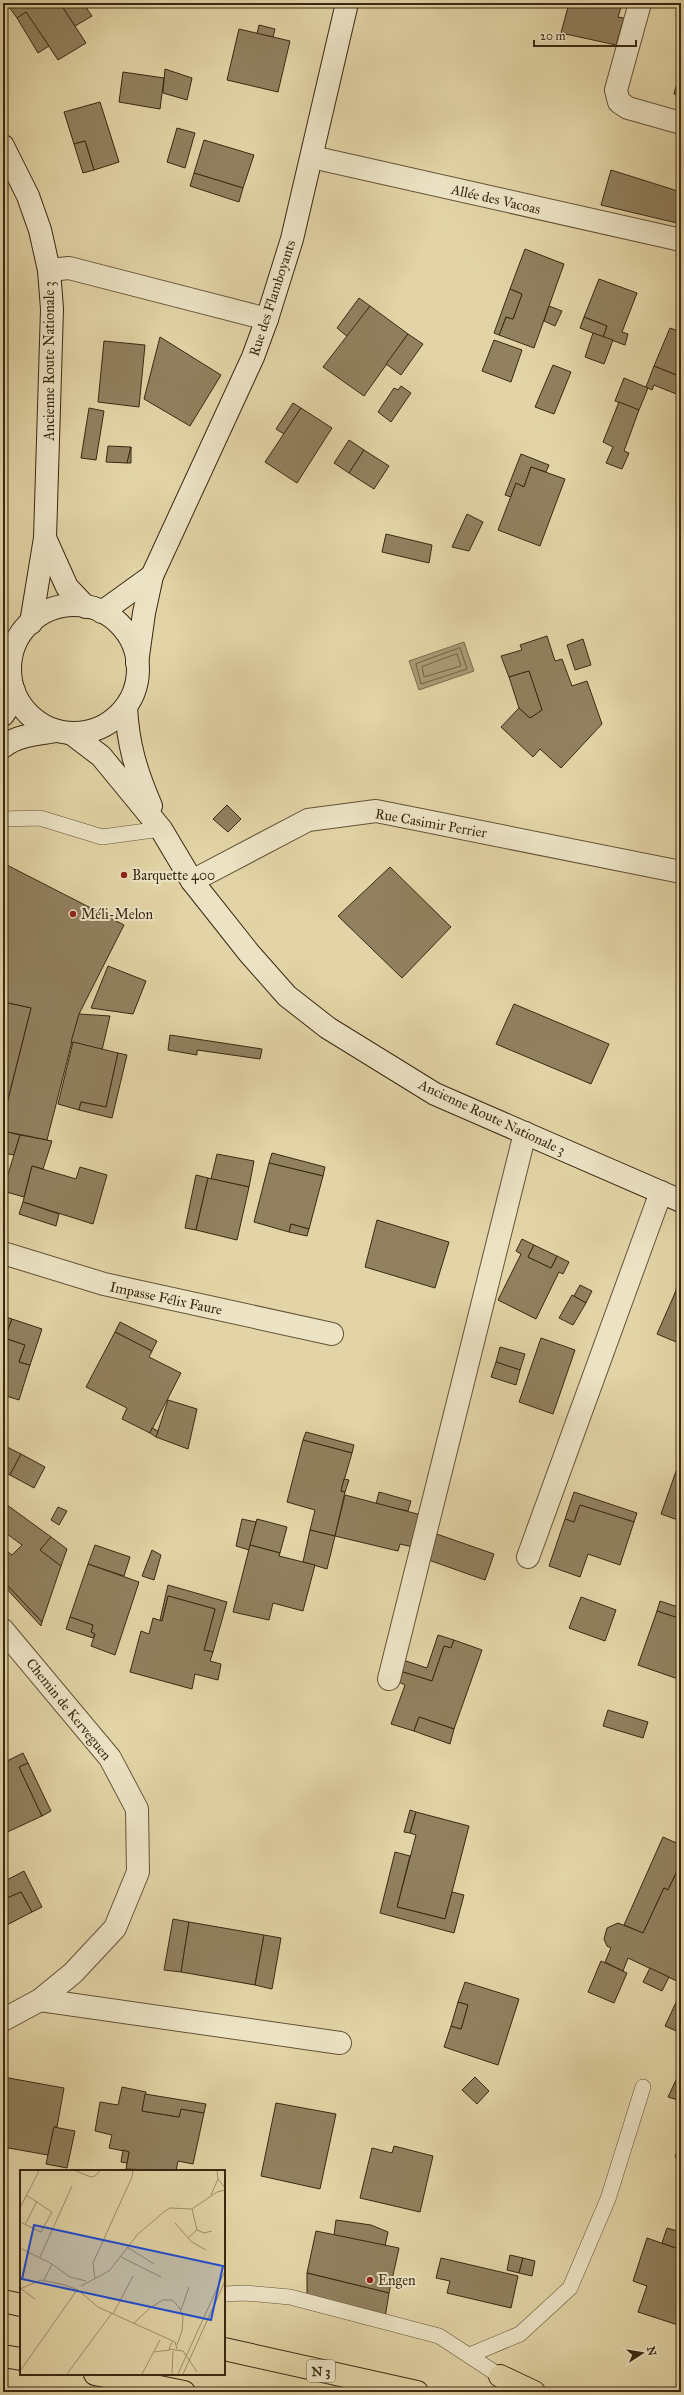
<svg xmlns="http://www.w3.org/2000/svg" width="684" height="2395" viewBox="0 0 684 2395" font-family="'IM FELL Great Primer',serif">
<rect width="100%" height="100%" fill="#e2d4a6"/>
<filter id="stains"><feTurbulence type="fractalNoise" baseFrequency=".005" numOctaves="4"/><feColorMatrix values="0 0 0 0 .2 0 0 0 0 .09 0 0 0 0 .02 0 0 0 .5 -.17"/></filter>
<radialGradient id="worn" r=".72"><stop offset=".6" stop-color="#630" stop-opacity="0"/><stop offset="1" stop-color="#630" stop-opacity=".3"/></radialGradient>
<polygon fill="#a99a74" stroke="#7d6c4d" points="464,642 474,671 419,690 409,661"/>
<g fill="none" stroke-linecap="round" stroke-linejoin="round">
<g stroke="#726143" stroke-width="1">
<polygon points="460,648 467,669 421,684 416,664"/>
<polygon points="457,654 461,666 424,677 422,667"/>
</g>
</g>
<g fill="#91815f" stroke="#3a2812">
<polygon points="6,3 60,3 86,43 58,60 26,12 17,18"/>
<polygon points="66,3 83,3 92,16 75,26 62,6"/>
<polygon points="476,3 494,3 493,7"/>
<polygon points="569,3 628,3 627,5 622,4 618,17 624,18 616,45 561,33"/>
<polygon points="26,12 49,46 38,53 17,18"/>
<polygon points="259,25 275,29 273,37 257,34"/>
<polygon points="239,29 290,41 278,92 227,80"/>
<polygon points="681,68 681,96 674,94"/>
<polygon points="165,69 192,78 187,100 163,93"/>
<polygon points="123,72 164,78 160,109 119,102"/>
<polygon points="100,102 119,162 94,170 85,141 74,144 64,112"/>
<polygon points="177,128 195,133 185,168 167,162"/>
<polygon points="204,140 254,155 243,188 194,173"/>
<polygon points="85,141 94,170 83,173 74,144"/>
<polygon points="611,170 681,192 681,224 601,205"/>
<polygon points="194,173 243,188 239,202 190,186"/>
<polygon points="525,249 564,264 534,348 499,335 506,317 513,319 522,294 510,289"/>
<polygon points="599,279 637,293 622,332 628,334 625,345 603,337 607,326 584,317"/>
<polygon points="510,289 522,294 513,319 506,317 499,335 494,333"/>
<polygon points="359,298 370,306 348,337 337,328"/>
<polygon points="370,306 408,334 364,396 323,367"/>
<polygon points="549,306 562,311 555,326 544,321"/>
<polygon points="584,317 607,326 603,337 580,328"/>
<polygon points="670,328 681,332 681,377 654,366"/>
<rect x="3" y="329" width="2" height="20"/>
<polygon points="593,333 613,340 604,364 585,357"/>
<polygon points="408,334 423,344 401,375 386,364"/>
<polygon points="160,337 221,375 190,426 144,399"/>
<polygon points="494,340 522,350 511,382 482,371"/>
<polygon points="104,341 145,345 139,407 98,402"/>
<rect x="3" y="349" width="2" height="26"/>
<polygon points="553,365 571,372 554,414 535,407"/>
<polygon points="654,366 681,377 681,396 654,385 652,390 646,387"/>
<polygon points="624,378 648,388 639,410 615,401"/>
<polygon points="401,386 411,393 391,422 378,412 394,388 398,390"/>
<polygon points="619,402 639,410 624,451 629,453 622,469 606,463 613,447 603,442"/>
<polygon points="293,403 301,408 284,434 276,429"/>
<polygon points="89,408 104,411 96,460 81,458"/>
<polygon points="301,408 332,428 297,483 265,462"/>
<polygon points="349,440 364,450 349,473 334,463"/>
<polygon points="108,446 131,447 127,463 106,462"/>
<polygon points="131,447 131,463 127,463"/>
<polygon points="364,450 389,466 374,489 349,473"/>
<polygon points="521,454 549,465 546,472 531,467 524,487 516,483 511,497 505,495"/>
<polygon points="531,467 565,479 540,546 498,530 516,483 524,487"/>
<polygon points="467,514 483,522 469,551 452,547"/>
<polygon points="386,534 432,545 429,563 382,552"/>
<polygon points="547,636 555,661 562,659 572,686 587,681 602,724 561,768 540,749 533,757 501,727 519,708 530,718 542,710 529,671 509,677 501,656 522,650 520,645"/>
<polygon points="583,639 591,665 575,670 567,645"/>
<polygon points="529,671 542,710 530,718 519,708 509,677"/>
<polygon points="227,805 241,819 228,832 213,819"/>
<polygon points="3,863 124,925 79,1014 47,1140 3,1131 3,1111 5,1111 31,1008 3,1002"/>
<polygon points="390,867 451,927 402,978 338,916"/>
<polygon points="108,966 146,981 133,1014 91,1008"/>
<polygon points="3,1002 31,1008 5,1111 3,1111"/>
<polygon points="514,1004 609,1044 591,1084 496,1044"/>
<polygon points="79,1014 110,1016 102,1050 71,1042"/>
<polygon points="170,1035 262,1049 260,1059 197,1050 197,1055 168,1050"/>
<polygon points="73,1042 118,1053 106,1107 81,1102 79,1110 58,1104"/>
<polygon points="118,1053 127,1055 112,1118 79,1110 81,1102 106,1107"/>
<polygon points="3,1131 20,1135 14,1155 3,1153"/>
<polygon points="20,1135 52,1141 43,1169 32,1166 24,1197 3,1191"/>
<polygon points="272,1153 325,1167 323,1176 269,1163"/>
<polygon points="217,1154 254,1161 249,1187 211,1179"/>
<polygon points="3,1162 6,1162 3,1173"/>
<polygon points="269,1163 323,1176 309,1229 291,1224 289,1232 254,1222"/>
<polygon points="32,1166 76,1179 80,1167 107,1175 93,1224 23,1202"/>
<polygon points="196,1175 208,1178 196,1230 185,1228"/>
<polygon points="208,1178 249,1187 237,1240 196,1230"/>
<polygon points="23,1202 59,1214 56,1226 19,1214"/>
<polygon points="377,1220 449,1242 435,1288 365,1267"/>
<polygon points="291,1224 309,1229 307,1236 289,1232"/>
<polygon points="522,1239 534,1245 528,1257 551,1268 557,1256 569,1262 563,1274 559,1272 536,1319 498,1300 521,1254 516,1251"/>
<polygon points="534,1245 557,1256 551,1268 528,1257"/>
<polygon points="580,1285 592,1291 586,1303 574,1296"/>
<polygon points="677,1286 681,1288 681,1296 675,1293"/>
<polygon points="675,1293 681,1296 681,1344 657,1334"/>
<polygon points="572,1295 586,1303 573,1325 559,1318"/>
<polygon points="3,1316 12,1319 5,1338 25,1345 19,1362 30,1365 19,1400 3,1395"/>
<polygon points="12,1319 42,1329 30,1365 19,1362 25,1345 5,1338"/>
<polygon points="120,1322 157,1341 152,1351 115,1332"/>
<polygon points="115,1332 152,1351 149,1357 181,1373 150,1433 122,1419 127,1408 86,1387"/>
<polygon points="541,1338 575,1350 553,1414 519,1402"/>
<polygon points="500,1347 525,1354 520,1370 496,1362"/>
<polygon points="496,1362 520,1370 516,1385 491,1377"/>
<polygon points="168,1400 197,1409 188,1449 156,1437"/>
<polygon points="152,1428 158,1431 156,1437 150,1433"/>
<polygon points="306,1432 354,1445 352,1453 303,1440"/>
<polygon points="303,1440 352,1453 341,1491 345,1492 335,1536 310,1530 315,1510 287,1502"/>
<polygon points="3,1445 21,1454 10,1475 3,1471"/>
<polygon points="21,1454 45,1467 34,1488 10,1475"/>
<polygon points="681,1457 681,1521 661,1514"/>
<polygon points="344,1479 349,1480 345,1492 341,1491"/>
<polygon points="379,1492 411,1501 408,1511 376,1504"/>
<polygon points="574,1492 637,1513 634,1522 580,1505 574,1522 565,1519"/>
<polygon points="345,1495 425,1516 417,1548 400,1544 398,1551 335,1536"/>
<polygon points="3,1502 51,1537 40,1550 61,1566 42,1622 6,1584 3,1585 3,1557 8,1552 12,1555 22,1545 3,1531"/>
<polygon points="580,1505 634,1522 620,1565 588,1554 580,1577 549,1566 565,1519 574,1522"/>
<polygon points="58,1507 67,1511 59,1525 51,1520"/>
<polygon points="242,1519 256,1522 249,1550 236,1546"/>
<polygon points="257,1519 287,1527 280,1553 250,1545"/>
<polygon points="310,1530 335,1536 327,1569 303,1562"/>
<polygon points="431,1532 494,1554 485,1580 423,1558"/>
<polygon points="51,1537 67,1549 61,1566 40,1550"/>
<polygon points="3,1538 8,1542 3,1548"/>
<polygon points="95,1545 130,1557 124,1576 88,1564"/>
<polygon points="250,1545 280,1553 279,1556 315,1565 303,1611 273,1603 269,1620 233,1612"/>
<polygon points="152,1550 161,1555 154,1580 142,1576"/>
<polygon points="88,1564 139,1582 115,1655 91,1646 95,1634 91,1632 93,1625 70,1617"/>
<polygon points="6,1584 42,1622 41,1626 4,1586"/>
<polygon points="168,1585 227,1602 213,1652 204,1650 215,1609 168,1596 162,1621 160,1620"/>
<polygon points="168,1596 215,1609 204,1650 213,1652 210,1661 221,1664 218,1680 195,1674 192,1689 130,1672 141,1631 149,1634 153,1618 162,1621"/>
<polygon points="581,1597 616,1610 605,1641 569,1628"/>
<polygon points="660,1601 681,1608 681,1619 657,1611"/>
<polygon points="657,1611 681,1619 681,1680 638,1665"/>
<polygon points="70,1617 93,1625 91,1632 95,1634 93,1638 66,1629"/>
<polygon points="438,1635 454,1640 451,1648 444,1646 432,1681 403,1672 399,1682 400,1659 427,1668"/>
<polygon points="454,1640 482,1650 454,1729 419,1717 414,1731 391,1724 405,1685 399,1682 403,1672 432,1681 444,1646 451,1648"/>
<polygon points="608,1710 648,1722 643,1738 603,1726"/>
<polygon points="419,1717 454,1729 450,1744 414,1731"/>
<polygon points="23,1753 28,1763 19,1767 42,1816 3,1834 3,1763"/>
<polygon points="28,1763 51,1811 42,1816 19,1767"/>
<polygon points="410,1810 416,1812 410,1833 404,1832"/>
<polygon points="416,1812 469,1826 445,1919 397,1907 416,1835 410,1833"/>
<polygon points="663,1837 681,1845 681,1863 668,1890 664,1888 643,1933 624,1925"/>
<polygon points="395,1852 410,1856 397,1907 445,1919 452,1892 464,1895 454,1933 380,1913"/>
<polygon points="681,1863 681,1983 628,1958 623,1971 605,1962 611,1948 607,1946 604,1939 607,1928 618,1923 643,1933 664,1888 668,1890"/>
<polygon points="24,1871 42,1907 32,1912 21,1892 7,1898 3,1892 3,1882"/>
<polygon points="3,1892 7,1898 21,1892 32,1912 3,1927"/>
<polygon points="173,1919 189,1922 181,1972 164,1970"/>
<polygon points="189,1922 264,1935 255,1985 181,1972"/>
<polygon points="264,1935 281,1938 272,1989 255,1985"/>
<polygon points="601,1961 627,1973 614,2003 588,1992"/>
<polygon points="650,1968 669,1977 662,1991 643,1982"/>
<polygon points="465,1982 519,1999 498,2065 444,2047 451,2026 461,2029 468,2005 458,2002"/>
<polygon points="679,1996 681,1997 681,2033 665,2026"/>
<polygon points="458,2002 468,2005 461,2029 451,2026"/>
<polygon points="681,2069 681,2080 677,2078"/>
<polygon points="3,2077 64,2088 57,2127 54,2127 48,2155 3,2147"/>
<polygon points="475,2077 489,2091 477,2104 462,2090"/>
<polygon points="677,2078 681,2080 681,2101 668,2097"/>
<polygon points="122,2087 146,2092 142,2111 179,2117 181,2109 204,2113 193,2164 178,2161 176,2171 126,2169 129,2152 109,2148 112,2135 95,2131 100,2102 118,2105"/>
<polygon points="145,2094 206,2104 204,2113 181,2109 179,2117 142,2111"/>
<polygon points="276,2103 336,2114 320,2189 261,2176"/>
<polygon points="54,2127 75,2131 67,2168 46,2164"/>
<polygon points="681,2141 681,2159 675,2157"/>
<polygon points="394,2146 433,2156 420,2212 360,2198 372,2148 392,2153"/>
<polygon points="123,2150 129,2152 127,2163 121,2162"/>
<polygon points="336,2220 371,2225 388,2232 385,2246 334,2235"/>
<polygon points="667,2228 681,2232 681,2250 662,2243"/>
<polygon points="316,2231 399,2248 389,2293 307,2273"/>
<polygon points="647,2238 681,2250 681,2326 638,2312 647,2286 633,2281"/>
<polygon points="510,2255 523,2258 519,2273 507,2270"/>
<polygon points="441,2258 518,2276 511,2308 447,2293 450,2281 436,2278"/>
<polygon points="523,2258 535,2261 532,2276 519,2273"/>
<polygon points="307,2273 389,2293 384,2324 307,2306"/>
</g>
<g fill="none" stroke-linecap="round" stroke-linejoin="round">
<defs>
<g id="service">
<polyline points="3,819 40,818 102,837 161,829"/>
<polyline points="224,2294 245,2293 290,2297 439,2336 500,2376"/>
<polyline points="470,2355 520,2334 570,2288 608,2199 643,2087"/>
</g>
<g id="minor">
<polyline points="640,3 616,90 619,102 628,108 681,123"/>
<polyline points="312,157 681,240"/>
<polyline points="49,270 69,268 267,319"/>
<polyline points="192,881 308,820 376,811 681,872"/>
<polyline points="3,1253 104,1284 332,1334"/>
<polyline points="528,1557 661,1192"/>
<polyline points="3,1630 110,1758 137,1809 138,1872 115,1928 73,1973 40,2000 3,2020"/>
<polyline points="389,1679 525,1133"/>
<polyline points="40,2000 340,2043"/>
</g>
<g id="secondary">
<polyline points="3,146 28,196 40,230 49,270 52,309 45,538 31,623"/>
<polyline points="45,538 67,587 86,607"/>
<circle cx="74" cy="669" r="64"/>
<polyline points="102,612 152,576"/>
<polyline points="137,663 144,613 152,576 253,357 267,319 292,239 347,3"/>
<path d="M126,707C128,745 136,771 151,806"/>
<polyline points="3,715 11,703 14,691"/>
<polyline points="72,734 101,756 161,829 192,881 249,953 287,996 328,1028 435,1094 681,1201"/>
<path d="M3,747C17,735 39,734 56,731"/>
</g>
<g id="trunk">
<polyline points="3,2301 21,2305"/>
<polyline points="224,2349 417,2392"/>
<polyline points="3,2356 21,2359"/>
<polyline points="95,2374 184,2392"/>
<polyline points="500,2376 534,2392"/>
</g>
</defs>
<use href="#service" stroke="#645337" stroke-width="16"/>
<use href="#minor" stroke="#645337" stroke-width="24"/>
<use href="#secondary" stroke="#3a2812" stroke-width="24"/>
<use href="#trunk" stroke="#3a2812" stroke-width="24"/>
<use href="#service" stroke="#ece3c5" stroke-width="15"/>
<use href="#minor" stroke="#ece3c5" stroke-width="22"/>
<use href="#secondary" stroke="#ece3c5" stroke-width="22"/>
<use href="#trunk" stroke="#e2d4a6" stroke-width="22"/>
</g>
<g fill="#8f2418" stroke="#ece3c5" stroke-width="1.5">
<circle cx="124" cy="875" r="4"/>
<circle cx="73" cy="914" r="4"/>
<circle cx="370" cy="2280" r="4"/>
</g>
<g text-anchor="middle" stroke-width="4" stroke-linejoin="round" paint-order="stroke">
<rect fill="#ece3c5" stroke="#6f6048" stroke-width="1" x="307" y="2360" width="28" height="22" rx="3"/>
<g font-size="13" font-weight="bold" fill="#3a2812">
<text x="321" y="2376">N 3</text>
</g>
<g font-size="14" fill="#3a2812" stroke="#ece3c5">
<text transform="translate(496 199) rotate(13)" y="5">Allée des Vacoas</text>
<text transform="translate(272 298) rotate(-72)" y="5">Rue des Flamboyants</text>
<text transform="translate(49 361) rotate(-90)" y="5">Ancienne Route Nationale 3</text>
<text transform="translate(431 823) rotate(10)" y="5">Rue Casimir Perrier</text>
<text transform="translate(492 1117) rotate(25)" y="5">Ancienne Route Nationale 3</text>
<text transform="translate(166 1298) rotate(12)" y="5">Impasse Félix Faure</text>
<text transform="translate(69 1709) rotate(51)" y="5">Chemin de Kerveguen</text>
</g>
<g font-size="14" fill="#3a2812" stroke="#ece3c5" text-anchor="start">
<text x="132" y="880">Barquette 400</text>
<text x="81" y="919">Méli-Melon</text>
<text x="378" y="2285">Engen</text>
</g>
</g>
<g transform="translate(20 2170)">
<rect width="205" height="205" fill="#e2d4a6"/>
<path fill="none" stroke="#9f8f6b" stroke-width="1" d="M56,1L71,7L75,6L80,1M197,1L198,9L205,18M191,25L198,9M0,38L19,1M0,52L21,62L32,42L6,25M155,53L172,72L186,80M5,55L17,31M177,60L184,63L192,61M168,68L177,60L172,39M107,77L134,94M0,78L32,94L50,107L66,111M20,87L52,16M101,87L141,107M75,109L73,93L112,7L113,1M24,110L32,94M61,116L89,101L118,64L145,41L150,38L172,39L197,22L205,20M0,118L15,129M0,119L21,110L45,115L58,120L78,137L155,172L157,179M161,140L169,117M93,144L113,106M114,153L131,137L143,130H152L159,137L163,147L162,161L157,175M152,172L149,179L163,181L177,202M134,182L150,180M0,201L57,120M47,204L92,143M122,204L140,170M152,204L153,181M158,204L205,101M163,204L205,111"/>
<path fill="#1d4ed8" fill-opacity="0.15" stroke="#1d4ed8" stroke-width="2" d="M14,55L203,96L191,150L2,109Z"/>
<rect width="205" height="205" fill="none" stroke="#3a2812" stroke-width="2"/>
</g>
<rect width="684" height="2395" fill="none" stroke="#e2d4a6" stroke-width="16"/>
<rect x="4" y="4" width="676" height="2387" fill="none" stroke="#3a2812" stroke-width="2"/>
<rect x="8" y="8" width="668" height="2379" fill="none" stroke="#3a2812"/>
<g transform="translate(642 2353) rotate(78)" stroke="#ece3c5" stroke-width="3" paint-order="stroke">
<path d="M0-3L7 15L0 10L-7 15Z" fill="#3a2812"/>
<text y="-6" font-size="11" font-weight="bold" text-anchor="middle" fill="#3a2812">N</text>
</g>
<path d="M534 40v6h102v-6" fill="none" stroke="#3a2812" stroke-width="2"/>
<text x="540" y="40" font-size="12" fill="#3a2812" stroke="#ece3c5" stroke-width="3" paint-order="stroke">20 m</text>
<rect width="100%" height="100%" filter="url(#stains)"/>
<rect width="100%" height="100%" fill="url(#worn)"/>
</svg>
